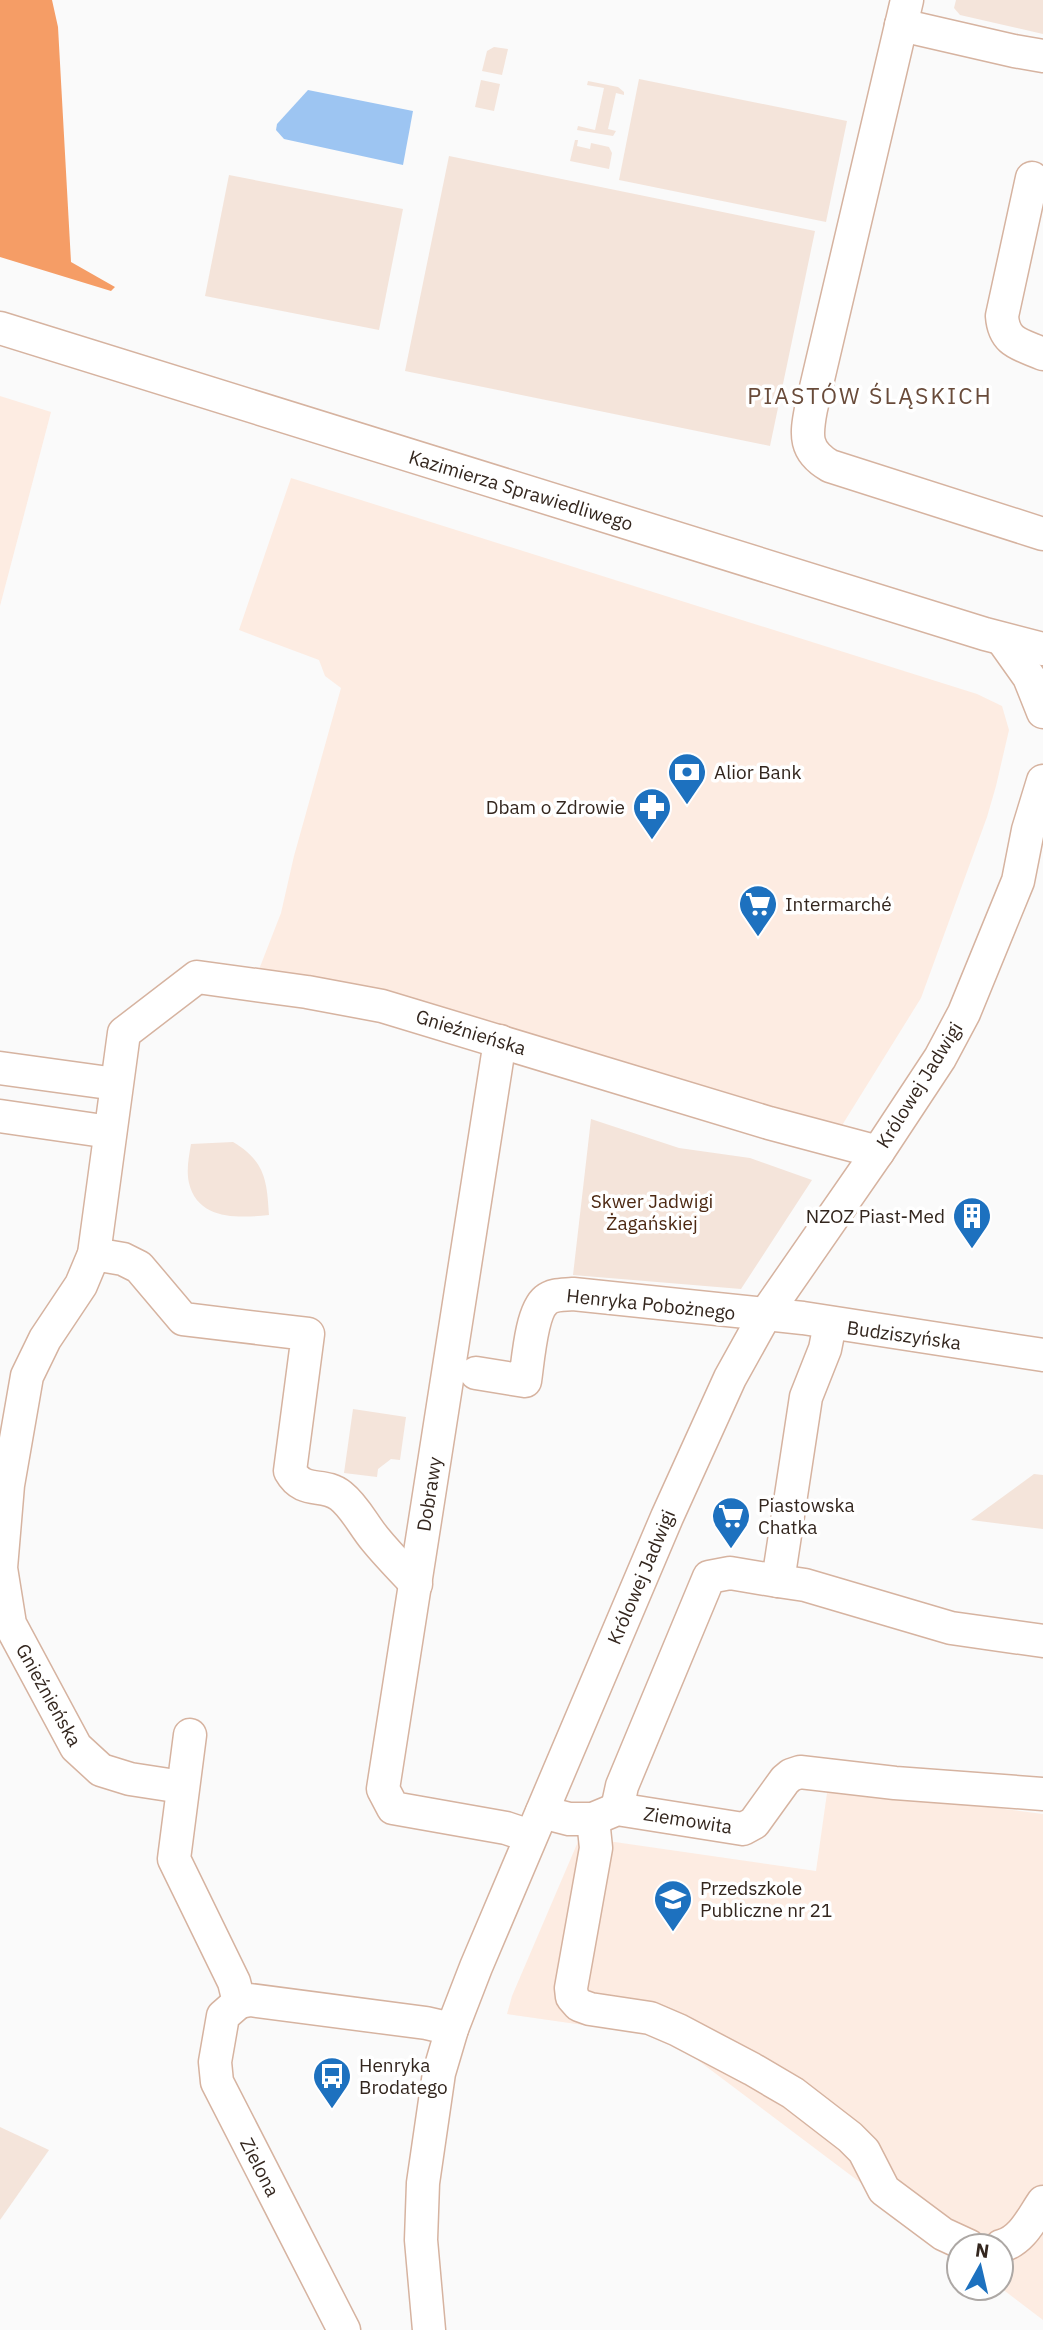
<svg xmlns="http://www.w3.org/2000/svg" width="1043" height="2330" viewBox="0 0 1043 2330" font-family="'IBM Plex Sans',sans-serif">
<rect width="100%" height="100%" fill="#fafafa"/>
<g fill="#fdece2">
<polygon points="0,396 51,412 0,606"/>
<polygon points="291,478 977,694 1002,706 1009,730 996,786 987,817 921,998 841,1127 738,1103 375,988 258,972 281,913 294,856 341,688 325,676 319,660 239,630"/>
<polygon points="828,1786 1043,1814 1043,2320 1001,2288 1001,2246 959,2246 926,2232 667,2037 507,2014 512,1996 580,1837 816,1871"/>
</g>
<g fill="#f4e4da">
<polygon points="956,0 1043,0 1043,34 960,15 954,8"/>
<polygon points="494,47 508,49 502,75 482,71 487,51"/>
<polygon points="639,79 847,121 826,222 619,180"/>
<polygon points="481,80 500,84 494,111 475,107"/>
<polygon points="588,81 618,87 624,92 624,95 616,93 608,129 616,131 613,136 577,130 578,126 595,130 604,88 587,85"/>
<polygon points="575,140 578,140 577,146 590,149 591,143 609,147 612,153 609,169 570,161"/>
<polygon points="449,156 815,231 770,446 405,371"/>
<polygon points="229,175 403,209 379,330 205,296"/>
<polygon points="591,1119 679,1148 750,1158 812,1180 741,1289 573,1275"/>
<path d="M233,1142C265,1161 267,1180 269,1215C240,1218 198,1221 189,1183C186,1170 189,1156 191,1144Z"/>
<polygon points="353,1409 406,1417 400,1460 391,1459 378,1469 377,1477 344,1473"/>
<polygon points="1034,1474 1043,1475 1043,1529 971,1520"/>
<polygon points="0,2127 49,2150 0,2220"/>
</g>
<polygon fill="#f59d66" points="0,0 52,0 58,27 71,262 115,287 111,291 0,257"/>
<polygon fill="#9dc5f2" points="308,90 413,111 403,165 284,139 276,130 277,124"/>
<g fill="none" stroke-linecap="round" stroke-linejoin="round">
<defs>
<g id="minor">
<path d="M907,0L811,409C806,435 804,451 830,466L1043,534"/>
<polyline points="901,25 1014,51 1043,56"/>
<path d="M1032,178L1002,316C1004,343 1020,344 1043,354"/>
<polyline points="0,328 985,634 1043,649"/>
<polyline points="1002,639 1029,677 1043,712"/>
<polyline points="500,1041 383,1789 393,1808 506,1828 530,1836"/>
<polyline points="0,1068 116,1084"/>
<polyline points="0,1116 110,1132"/>
<path d="M94,1254L123,1259L139,1267L183,1319L308,1334L290,1471C304,1496 323,1481 341,1496C355,1507 364,1526 375,1539C388,1555 402,1569 416,1584"/>
<path d="M476,1373L525,1381C528,1362 531,1312 546,1300C553,1294 563,1295 573,1294L803,1318L1043,1355"/>
<polyline points="778,1581 805,1585 951,1628 1043,1641"/>
<polyline points="190,1735 174,1859 234,1982 239,2002 250,2000 426,2023 452,2029"/>
<polyline points="182,1787 130,1779 101,1770 76,1747 10,1624 1,1568 8,1485 27,1376 45,1339 81,1285 94,1254 124,1033 197,977 307,992 382,1006 769,1123 878,1152"/>
<polyline points="617,1809 622,1786 709,1577 730,1573 778,1581 806,1397 825,1349 830,1324"/>
<polyline points="542,1812 569,1819 593,1819 617,1809 743,1829 754,1823 785,1780 791,1775 800,1772 895,1783 1043,1794"/>
<polyline points="593,1819 596,1848 571,1988 572,1997 579,2005 590,2009 650,2018 678,2030 752,2069 793,2093 850,2137 864,2151 884,2190 943,2234 969,2246"/>
<polyline points="239,2002 223,2016 215,2062 217,2082 344,2330"/>
<path d="M1001,2246C1022,2241 1032,2218 1043,2202"/>
<polyline points="429,2330 421,2240 423,2183 439,2073 452,2029 476,1967 667,1517 730,1378 765,1315 878,1152 940,1058 964,1013 1018,881 1028,830 1043,781"/>
</g>
</defs>
<use href="#minor" stroke="#d6b3a0" stroke-width="35"/>
<use href="#minor" stroke="#fff" stroke-width="32"/>
</g>
<defs>
<symbol id="bank-pin" viewBox="-11 -11 22 30"><path d="M0 17L-7.5 6A9.5 9.5 0 1 1 7.5 6Z" fill="#1d71bf" stroke="#fff"/><path d="M-6-4H6V4H-6ZM0-2.3a2.3 2.3 0 1 0 0 4.6a2.3 2.3 0 1 0 0-4.6Z" fill="#fff"/></symbol>
<symbol id="pharmacy-pin" viewBox="-11 -11 22 30"><path d="M0 17L-7.5 6A9.5 9.5 0 1 1 7.5 6Z" fill="#1d71bf" stroke="#fff"/><path d="M-2-6h4v4h4v4h-4v4h-4v-4h-4v-4h4Z" fill="#fff"/></symbol>
<symbol id="supermarket-pin" viewBox="-11 -11 22 30"><path d="M0 17L-7.5 6A9.5 9.5 0 1 1 7.5 6Z" fill="#1d71bf" stroke="#fff"/><path d="M-6-5.5h2.5l.6 2H6L4.5 2H-2.5L-4.4-4H-6ZM-1.5 3.2a1.3 1.3 0 1 0 .1 0ZM3 3.2a1.3 1.3 0 1 0 .1 0Z" fill="#fff"/></symbol>
<symbol id="building-pin" viewBox="-11 -11 22 30"><path d="M0 17L-7.5 6A9.5 9.5 0 1 1 7.5 6Z" fill="#1d71bf" stroke="#fff"/><path d="M-4-6H4V6H1V3H-1V6H-4ZM-2.5-4.3h1.7v1.8h-1.7ZM.8-4.3h1.7v1.8H.8ZM-2.5-1h1.7V.8h-1.7ZM.8-1h1.7V.8H.8Z" fill="#fff"/></symbol>
<symbol id="school-pin" viewBox="-11 -11 22 30"><path d="M0 17L-7.5 6A9.5 9.5 0 1 1 7.5 6Z" fill="#1d71bf" stroke="#fff"/><path d="M0-5L7-2L0 1L-7-2ZM-4 1L0 2.5L4 1V4Q0 6-4 4Z" fill="#fff"/></symbol>
<symbol id="bus-pin" viewBox="-11 -11 22 30"><path d="M0 17L-7.5 6A9.5 9.5 0 1 1 7.5 6Z" fill="#1d71bf" stroke="#fff"/><path d="M-5-6H5V4H4V6H2V4H-2V6H-4V4H-5ZM-3.5-4V0h7V-4ZM-3.5 1.2v1.5H-2V1.2ZM2 1.2v1.5H3.5V1.2Z" fill="#fff"/></symbol>
</defs>
<g fill-rule="evenodd">
<use href="#bank-pin" x="665" y="750" width="44" height="60"/>
<use href="#pharmacy-pin" x="630" y="785" width="44" height="60"/>
<use href="#supermarket-pin" x="736" y="882" width="44" height="60"/>
<use href="#building-pin" x="950" y="1194" width="44" height="60"/>
<use href="#supermarket-pin" x="709" y="1494" width="44" height="60"/>
<use href="#school-pin" x="651" y="1877" width="44" height="60"/>
<use href="#bus-pin" x="310" y="2054" width="44" height="60"/>
</g>
<g text-anchor="middle" stroke-width="7" stroke-linejoin="round" paint-order="stroke">
<g font-size="19" fill="#33261e" stroke="#fff">
<text transform="translate(521 490) rotate(17)" y="7">Kazimierza Sprawiedliwego</text>
<text transform="translate(471 1032) rotate(17)" y="7">Gnieźnieńska</text>
<text transform="translate(919 1085) rotate(-58)" y="7">Królowej Jadwigi</text>
<text transform="translate(651 1304) rotate(6)" y="7">Henryka Pobożnego</text>
<text transform="translate(904 1335) rotate(8)" y="7">Budziszyńska</text>
<text transform="translate(429 1494) rotate(-81)" y="7">Dobrawy</text>
<text transform="translate(641 1577) rotate(-67)" y="7">Królowej Jadwigi</text>
<text transform="translate(49 1695) rotate(61)" y="7">Gnieźnieńska</text>
<text transform="translate(688 1820) rotate(9)" y="7">Ziemowita</text>
<text transform="translate(260 2167) rotate(63)" y="7">Zielona</text>
</g>
<g font-size="19" fill="#33261e" stroke="#fff" text-anchor="start">
<text x="714" y="779">Alior Bank</text>
<text x="625" y="814" text-anchor="end">Dbam o Zdrowie</text>
<text x="785" y="911">Intermarché</text>
<text x="945" y="1223" text-anchor="end">NZOZ Piast-Med</text>
<text x="758" y="1512">Piastowska<tspan x="758" dy="22">Chatka</tspan></text>
<text x="700" y="1895">Przedszkole<tspan x="700" dy="22">Publiczne nr 21</tspan></text>
<text x="359" y="2072">Henryka<tspan x="359" dy="22">Brodatego</tspan></text>
</g>
<g font-size="19" fill="#4d2913" stroke="#fff">
<text x="652" y="1208">Skwer Jadwigi<tspan x="652" dy="22">Żagańskiej</tspan></text>
</g>
<g font-size="23" letter-spacing="2" fill="#694b3a" stroke="#fff">
<text x="870" y="404">PIASTÓW ŚLĄSKICH</text>
</g>
</g>
<g transform="translate(980 2267) rotate(8)"><circle r="33" fill="#ffffff" stroke="#ada8a5" stroke-width="2"/>
<path d="M0-5L12 26L0 18L-12 26Z" fill="#1d71bf"/>
<text y="-10" font-size="19" font-weight="bold" text-anchor="middle" fill="#33261e">N</text>
</g>
</svg>
